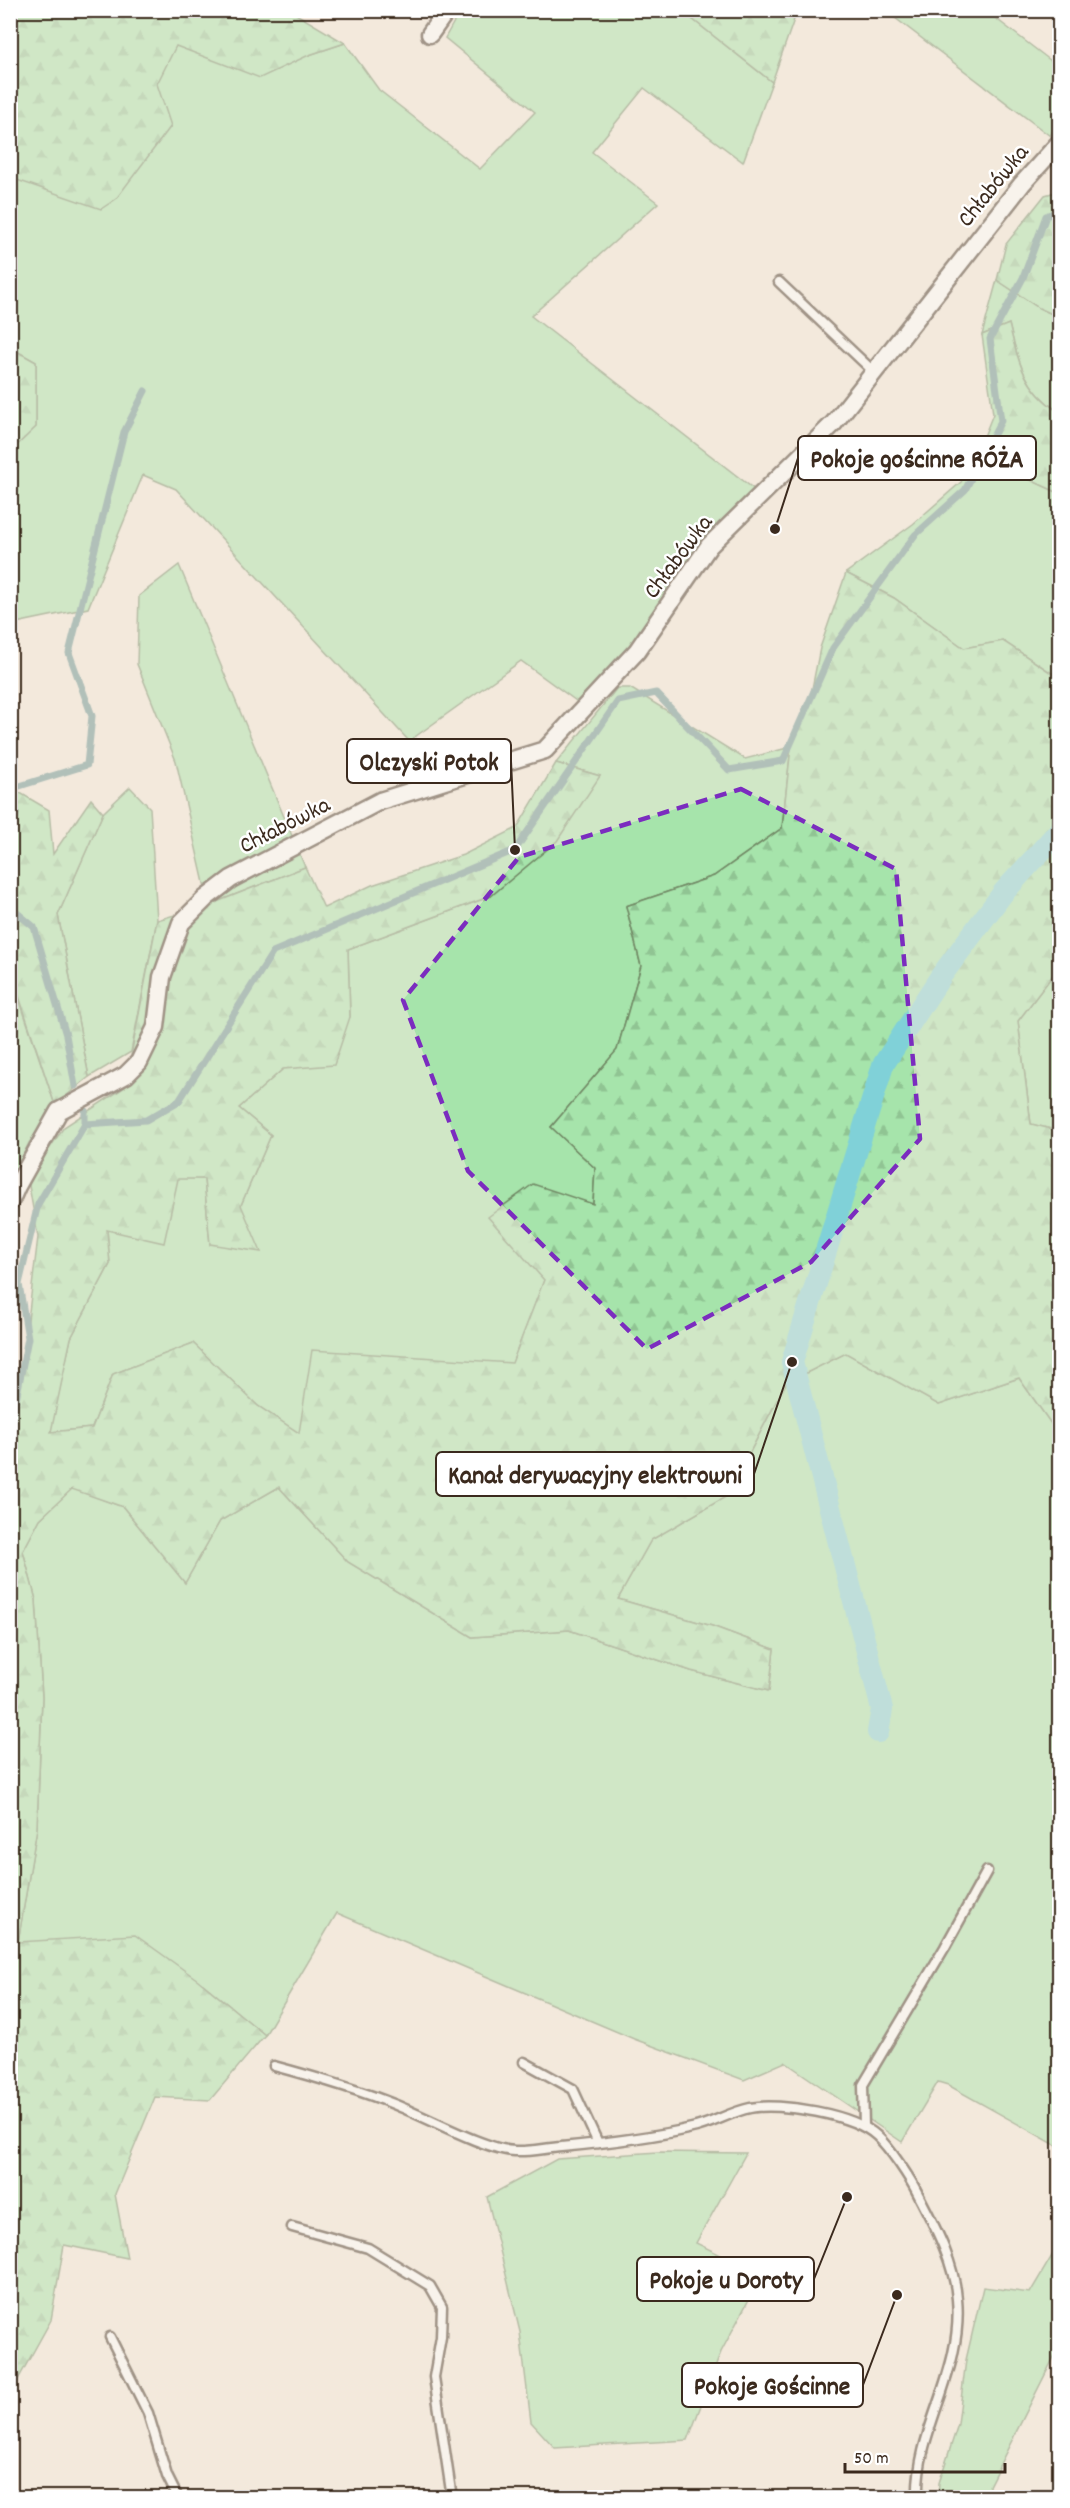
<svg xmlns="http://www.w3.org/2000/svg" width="1070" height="2508" viewBox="0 0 1070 2508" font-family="Dekko,sans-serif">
<defs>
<pattern id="forest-firs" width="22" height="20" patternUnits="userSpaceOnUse" patternTransform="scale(1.5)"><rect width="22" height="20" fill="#a6e4ab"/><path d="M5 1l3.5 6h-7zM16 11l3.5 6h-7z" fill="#90c493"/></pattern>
</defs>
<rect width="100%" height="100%" fill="#f3e9dc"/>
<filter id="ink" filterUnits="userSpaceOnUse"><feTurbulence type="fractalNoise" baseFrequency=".0167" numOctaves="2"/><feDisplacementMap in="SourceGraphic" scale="12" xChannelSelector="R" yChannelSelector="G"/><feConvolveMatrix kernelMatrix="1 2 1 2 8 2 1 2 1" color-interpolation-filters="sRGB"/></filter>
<g filter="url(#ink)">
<g fill="#a6e4ab" stroke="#708764" stroke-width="1.5">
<polygon points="11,11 309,55 345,43 379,90 480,169 535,112 445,38 460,11 682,11 772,82 743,162 644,88 592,152 658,203 531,316 755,490 639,642 579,703 521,661 409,741 176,489 143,475 88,608 11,624 11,451 36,427 36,362 11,348"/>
<polygon points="886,11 986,11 1059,67 1059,120 1050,136"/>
<path d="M997,280L1039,308L1059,317V412C1025,390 1018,362 1009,324L982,335Z"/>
<polygon points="981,444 993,463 1059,493 1059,678 1003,641 964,648 894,598 846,573 913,524 961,482"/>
<polygon points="179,565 305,867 209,905 176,761 137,664 139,596"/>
<polygon points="617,688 630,688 745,759 791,747 782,828 714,876 626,906 641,966 617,1050 551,1127 595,1168 593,1204 544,1280 512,1364 443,1360 299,1434 258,1406 193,1343 113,1374 92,1428 50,1432 71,1338 110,1264 107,1230 178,1178 204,1179 210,1244 241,1205 271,1135 239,1108 283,1069 350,1017 348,949 491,896 600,776 556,763"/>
<polygon points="130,787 150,808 157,920 131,1052 89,1077 58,915 103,813"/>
<polygon points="1059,967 1059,1131 1031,1124 1018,1021"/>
<polygon points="10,972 55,1105 29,1143 11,1179"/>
<polygon points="846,1353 939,1405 1019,1378 1059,1435 1059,2147 948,2085 938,2082 902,2142 785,2062 744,2080 634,2039 337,1913 265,2035 203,1984 18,1942 37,1828 42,1697 36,1600 23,1551 40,1519 72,1488 123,1507 185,1583 220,1521 279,1487 348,1562 472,1637 569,1630 691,1671 769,1691 774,1649 712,1626 618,1599 651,1540 727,1496 786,1383"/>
<polygon points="658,2152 746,2153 696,2243 762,2275 721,2352 688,2440 555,2448 531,2422 520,2332 487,2197 557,2159"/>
<polygon points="1059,2244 1059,2347 989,2486 989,2497 938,2497 939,2483 958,2424 966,2360 983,2287 1030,2293"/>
</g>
<g fill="url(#forest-firs)" stroke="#708764" stroke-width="1.5">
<polygon points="11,10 291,11 345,43 309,55 260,78 176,46 157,84 171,126 116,199 101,209 11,178"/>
<polygon points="682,11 797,11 772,82"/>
<polygon points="1059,191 1060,191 1059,317 1039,308 997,280 1006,244 1045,195"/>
<path d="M1009,324C1018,362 1024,389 1059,412V493L993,463L981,444L993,414L982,335Z"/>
<polygon points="11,348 36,362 36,427 11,451"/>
<polygon points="846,573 894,598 964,648 1003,641 1059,678 1059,967 1018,1021 1031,1124 1059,1131 1059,1435 1019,1378 939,1405 846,1353 786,1383 727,1496 651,1540 618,1599 712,1626 774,1649 769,1691 691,1671 569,1630 472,1637 348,1562 279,1487 220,1521 185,1583 123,1507 72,1489 40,1519 23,1551 36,1600 42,1697 37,1828 18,1942 135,1935 198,1980 265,2035 210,2100 155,2097 115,2194 127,2258 64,2245 51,2320 11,2392 10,1470 38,1237 28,1180 64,1127 125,1087 157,920 209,905 305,867 324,908 372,885 463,855 517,828 556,763 600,776 557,841 491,896 348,949 350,1017 334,1065 283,1069 239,1108 271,1135 241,1205 261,1252 210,1244 204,1179 178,1179 164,1243 107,1230 110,1264 71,1338 51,1432 92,1428 113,1374 193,1343 258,1406 299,1433 312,1350 512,1363 544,1280 488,1217 533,1184 593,1204 595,1168 551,1127 617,1050 641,966 626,906 714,876 782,828 791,747 809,704 820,648"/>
<polygon points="10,787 49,810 53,854 91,799 103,813 58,915 89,1077 55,1105 11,972"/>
</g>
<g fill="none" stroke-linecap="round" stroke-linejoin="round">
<g stroke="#648e8e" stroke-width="7">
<polyline points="10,789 87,765 92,716 69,653 124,432 145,391"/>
<polyline points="10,803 16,813 10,836"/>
<polyline points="10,907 34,927 66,1035 75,1086"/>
<polyline points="85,1111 85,1124"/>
<polyline points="10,1430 28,1338 19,1284 38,1204 85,1124 146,1120 179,1101 273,952 515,850 618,701 656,693 729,770 783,761 833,648 915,535 965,490 1001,421 990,339 1023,278 1046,216 1060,210"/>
</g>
<polyline stroke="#80d1d8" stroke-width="22" points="878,1732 882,1709 792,1362 883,1065 941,976 1003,893 1060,830"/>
<defs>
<g id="service">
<polyline points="779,282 874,372"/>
<polyline points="524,2062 573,2089 598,2143"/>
<path d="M274,2066C315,2077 357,2089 396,2105C426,2117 486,2150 515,2151C530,2152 546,2148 561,2147C604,2143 649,2138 692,2128C712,2124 730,2112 750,2108C780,2102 854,2114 877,2136C890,2148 910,2178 918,2194C935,2227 954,2261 957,2299C964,2373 915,2429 918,2498"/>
<polyline points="864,2126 863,2085 945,1947 987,1871"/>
<polyline points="292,2227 368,2248 430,2286 442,2307 441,2337 434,2377 452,2498"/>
<polyline points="110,2337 148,2413 167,2476 178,2498"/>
</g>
<g id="minor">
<polyline points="430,34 447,10"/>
<polyline points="10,1202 17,1186 59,1111 126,1075 139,1062 156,1027 162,977 181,923 206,898 231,879 380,801 545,750 637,651 709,546 834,423 1022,184 1060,142"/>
</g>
</defs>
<use href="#service" stroke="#3b2a1e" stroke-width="13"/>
<use href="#minor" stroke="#3b2a1e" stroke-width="21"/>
<use href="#service" stroke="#fff" stroke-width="8"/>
<use href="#minor" stroke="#fff" stroke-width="16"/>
</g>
</g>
<path d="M0 0H1070V2508H0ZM741,789L896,869L920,1139L811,1262L647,1349L468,1171L403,1000L519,857Z" fill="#f3e9dc" fill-opacity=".55" fill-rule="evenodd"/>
<path fill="none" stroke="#7b2cbf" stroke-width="4.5" stroke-dasharray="12 8" stroke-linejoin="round" d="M741,789L896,869L920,1139L811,1262L647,1349L468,1171L403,1000L519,857Z"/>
<g text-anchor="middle" stroke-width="5" stroke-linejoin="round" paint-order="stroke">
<g font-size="24" fill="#3b2a1e" stroke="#fff">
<text transform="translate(992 185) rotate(-51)" y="8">Chłabówka</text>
<text transform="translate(677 556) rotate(-53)" y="8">Chłabówka</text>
<text transform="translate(284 824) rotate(-27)" y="8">Chłabówka</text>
</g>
</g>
<path fill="none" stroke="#3b2a1e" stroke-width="2" d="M775 529L798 458M515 850L511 761M792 1362L754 1474M847 2197L814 2279M897 2295L863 2385"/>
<g fill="#3b2a1e" stroke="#fff" stroke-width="2">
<circle cx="775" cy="529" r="6"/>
<circle cx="515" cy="850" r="6"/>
<circle cx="792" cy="1362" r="6"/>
<circle cx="847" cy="2197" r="6"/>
<circle cx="897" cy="2295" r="6"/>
</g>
<g fill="#fff" stroke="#3b2a1e" stroke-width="2">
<rect x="798" y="436" width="238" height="44" rx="6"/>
<rect x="347" y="739" width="164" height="44" rx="6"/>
<rect x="436" y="1452" width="318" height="44" rx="6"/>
<rect x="637" y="2257" width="177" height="44" rx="6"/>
<rect x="682" y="2363" width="181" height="44" rx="6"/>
</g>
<g font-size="26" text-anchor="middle" font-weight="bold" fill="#3b2a1e">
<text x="917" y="467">Pokoje gościnne RÓŻA</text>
<text x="429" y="770">Olczyski Potok</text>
<text x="595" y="1483">Kanał derywacyjny elektrowni</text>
<text x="726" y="2288">Pokoje u Doroty</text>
<text x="772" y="2394">Pokoje Gościnne</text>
</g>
<rect width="1070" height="2508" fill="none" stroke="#fff" stroke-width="36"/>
<rect x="18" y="18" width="1034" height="2472" fill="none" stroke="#3b2a1e" stroke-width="2" filter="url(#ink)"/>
<path d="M845 2463v9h160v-9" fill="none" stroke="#3b2a1e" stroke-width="3"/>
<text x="854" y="2463" font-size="18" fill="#3b2a1e" stroke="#ffffff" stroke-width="4.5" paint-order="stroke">50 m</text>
</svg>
